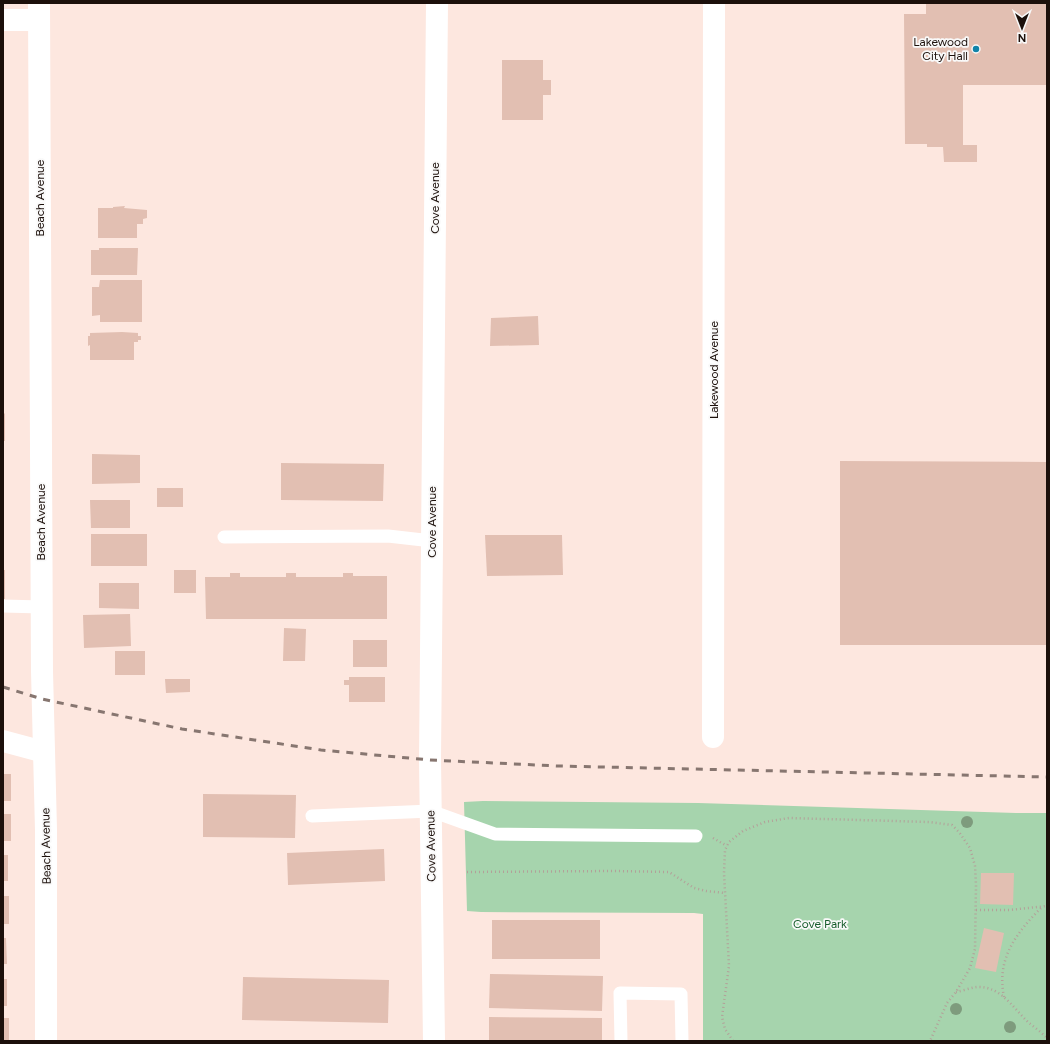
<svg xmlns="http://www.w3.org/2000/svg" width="1050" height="1044" viewBox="0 0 1050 1044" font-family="Figtree,sans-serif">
<rect width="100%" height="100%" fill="#fde7df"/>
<polygon fill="#a6d4ad" points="483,801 698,803 1016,813 1047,813 1047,1041 703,1041 703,914 694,913 481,912 467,911 464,802"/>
<g fill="#e2bfb2">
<polygon points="926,3 1047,3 1047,85 963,85 963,145 977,145 977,162 944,162 943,147 927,147 927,144 905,144 904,14 926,14"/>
<polygon points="502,60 543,60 543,80 551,80 551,95 543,95 543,120 502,120"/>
<polygon points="125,206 124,208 147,210 147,218 143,219 143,224 137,224 137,238 98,238 98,208 113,208 113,207"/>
<polygon points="99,248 138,248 137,275 91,275 91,250 99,250"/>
<polygon points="100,280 142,280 142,322 100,322 100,315 92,316 92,287 99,287"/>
<polygon points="538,316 539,345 490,346 491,318"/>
<polygon points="122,332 138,333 138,336 141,336 141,340 138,340 138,342 134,342 134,360 90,360 90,345 88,346 88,336 90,336 90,333"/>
<polygon points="3,412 5,414 5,441 3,441"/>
<polygon points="92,454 140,455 140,483 92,484"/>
<polygon points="840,461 1047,462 1047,645 840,645"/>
<polygon points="281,463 384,464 383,501 281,500"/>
<rect x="157" y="488" width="26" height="19"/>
<polygon points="90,500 130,500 130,528 91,528"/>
<rect x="91" y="534" width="56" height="32"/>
<polygon points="485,535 562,535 563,575 487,576"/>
<rect x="3" y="570" width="2" height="29"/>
<rect x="174" y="570" width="22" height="23"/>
<polygon points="230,573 240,573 240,577 286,577 286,573 296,573 296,577 343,577 343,573 353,573 353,576 387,576 387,619 206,619 205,577 230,577"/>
<polygon points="99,583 139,583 139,609 99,608"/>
<polygon points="130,614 131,646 84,648 83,615"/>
<polygon points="284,628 306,629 305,661 283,661"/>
<rect x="353" y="640" width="34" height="27"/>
<rect x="115" y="651" width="30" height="24"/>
<polygon points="349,677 385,677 385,702 349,702 349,685 344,685 344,680 349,680"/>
<polygon points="165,679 190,679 190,692 166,693"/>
<rect x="3" y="774" width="8" height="27"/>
<polygon points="203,794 296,795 295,838 203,837"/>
<rect x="3" y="814" width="8" height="27"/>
<polygon points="384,849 385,881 288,885 287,853"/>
<rect x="3" y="855" width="5" height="26"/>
<polygon points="981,873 1014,873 1013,905 980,904"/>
<rect x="3" y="896" width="6" height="28"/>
<rect x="492" y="920" width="108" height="39"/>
<polygon points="984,928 1004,933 996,972 975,968"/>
<polygon points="3,938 6,938 7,964 3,964"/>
<polygon points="490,974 603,976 602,1011 489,1008"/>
<polygon points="243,977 389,980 388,1023 242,1020"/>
<rect x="3" y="979" width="4" height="27"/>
<polygon points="489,1017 602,1018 602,1041 489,1041"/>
<rect x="3" y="1018" width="6" height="23"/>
</g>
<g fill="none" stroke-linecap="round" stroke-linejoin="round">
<g stroke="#b3a099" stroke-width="2.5" stroke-dasharray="1 3" stroke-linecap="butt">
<polyline points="713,838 727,846"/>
<polyline points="467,872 614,871 669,872 694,888 706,891 725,893"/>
<polyline points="976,910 1009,910 1047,906"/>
<path d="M956,992C962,991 970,988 977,987C1001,986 1013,1008 1028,1022C1034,1027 1041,1032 1047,1038"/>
<path d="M1004,997C996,959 1016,933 1042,907"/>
<polyline points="733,1041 725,1029 722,1017 729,966 724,873 725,850 729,842 743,831 765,822 789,818 929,822 952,825 959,832 970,848 975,866 976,885 975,949 970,968 956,992 947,1003 930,1041"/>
</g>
<g stroke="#fff" stroke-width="13">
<polyline points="224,537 388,536 432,541"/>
<polyline points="3,606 42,607"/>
<polyline points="312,816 431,811 495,834 696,836"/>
<polyline points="621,1041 620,993 681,994 682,1041"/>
</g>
<g stroke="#fff" stroke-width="22">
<polyline points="39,3 42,671 46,830 46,1041"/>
<polyline points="3,20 39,20"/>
<polyline points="713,737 714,3"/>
<polyline points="3,741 44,752"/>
<polyline points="434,1041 430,760 437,3"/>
</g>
<polyline stroke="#877670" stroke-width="3" stroke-dasharray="7 7" stroke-linecap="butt" points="3,687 42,699 182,729 321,750 430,760 558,766 1047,777"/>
</g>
<g fill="#7e9b7d">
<circle cx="967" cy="822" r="6"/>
<circle cx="956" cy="1009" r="6"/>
<circle cx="1010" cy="1027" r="6"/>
</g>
<circle fill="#1083a9" stroke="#f9f9f9" stroke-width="1.5" cx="976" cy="49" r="4"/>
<g text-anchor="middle" stroke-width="3.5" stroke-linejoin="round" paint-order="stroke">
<g font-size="12" fill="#1c100b" stroke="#f9f9f9" text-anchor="end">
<text x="968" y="46">Lakewood<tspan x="968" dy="14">City Hall</tspan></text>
</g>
<g font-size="12" fill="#1c100b" stroke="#f9f9f9">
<text transform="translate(40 198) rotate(-90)" y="4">Beach Avenue</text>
<text transform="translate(435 198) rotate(-90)" y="4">Cove Avenue</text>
<text transform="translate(714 370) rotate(-90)" y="4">Lakewood Avenue</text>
<text transform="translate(41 522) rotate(-90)" y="4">Beach Avenue</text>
<text transform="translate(432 522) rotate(-90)" y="4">Cove Avenue</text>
<text transform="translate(46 846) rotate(-91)" y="4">Beach Avenue</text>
<text transform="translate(431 846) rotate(-91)" y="4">Cove Avenue</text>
</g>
<g font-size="12" fill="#175d2c" stroke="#f9f9f9">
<text x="820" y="928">Cove Park</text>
</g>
</g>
<rect width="1050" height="1044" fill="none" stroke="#1c100b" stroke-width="8"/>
<g transform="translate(1022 28) rotate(180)" stroke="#f9f9f9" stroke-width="3" paint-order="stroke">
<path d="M0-3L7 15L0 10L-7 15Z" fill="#1c100b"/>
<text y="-6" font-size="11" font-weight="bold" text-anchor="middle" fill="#1c100b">N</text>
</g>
</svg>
